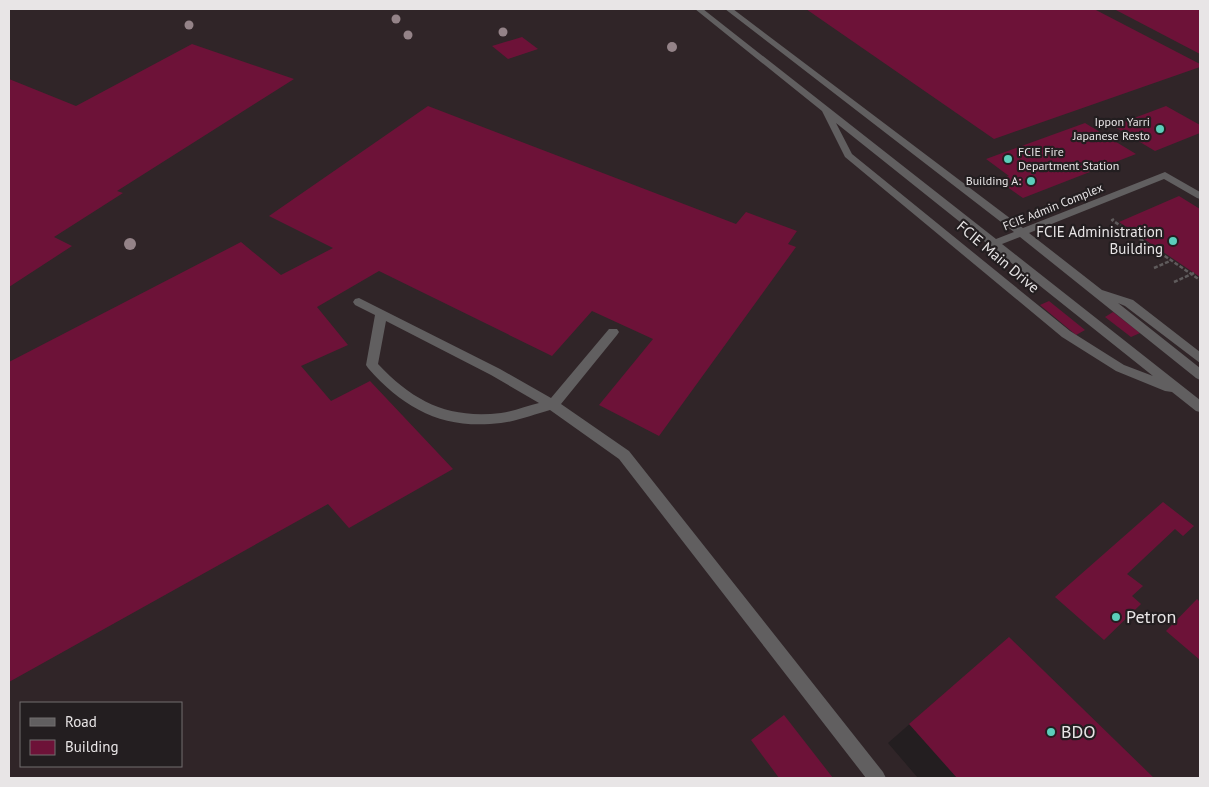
<svg xmlns="http://www.w3.org/2000/svg" width="1209" height="787" viewBox="0 0 1209 787" font-family="'PT Sans',sans-serif">
<rect width="100%" height="100%" fill="#231e20"/>
<path fill="#302528" fill-rule="evenodd" d="M9,9H1200V778H1040L953,686L888,743L918,778H9ZM21,703H181V766H21Z"/>
<g fill="#6d1238">
<polygon points="806,9 1094,9 1200,64 1200,67 994,139"/>
<polygon points="1114,9 1200,9 1200,54"/>
<polygon points="522,37 538,49 508,59 492,46"/>
<polygon points="192,44 294,79 117,191 123,193 54,237 72,246 9,287 9,79 76,106"/>
<polygon points="428,106 736,224 746,212 797,231 788,244 796,247 659,436 599,405 653,339 592,311 552,356 379,271 317,307 348,345 301,366 331,401 370,381 453,469 349,528 328,504 9,682 9,362 241,242 281,275 333,248 269,216"/>
<polygon points="1166,106 1200,125 1200,133 1155,151 1113,126"/>
<polygon points="1085,123 1136,154 1023,198 997,180 1009,176 986,159"/>
<polygon points="1179,196 1200,209 1200,277 1119,222"/>
<polygon points="1049,301 1085,330 1076,335 1040,305"/>
<polygon points="1113,312 1140,333 1131,337 1105,317"/>
<polygon points="1163,502 1194,526 1183,536 1175,529 1127,574 1143,586 1132,596 1141,604 1104,640 1055,597"/>
<polygon points="1197,599 1200,602 1200,660 1166,631"/>
<polygon points="1009,637 1154,778 957,778 909,724"/>
<polygon points="784,715 833,778 779,778 751,740"/>
</g>
<g fill="none" stroke-linecap="round" stroke-linejoin="round">
<g stroke="#5f5b5c" stroke-width="2.5" stroke-dasharray="4 2" stroke-linecap="butt">
<polyline points="1114,219 1112,220 1200,280"/>
<polyline points="1154,268 1170,261"/>
<polyline points="1174,282 1194,273"/>
</g>
<g fill="#615f60" fill-rule="evenodd">
<path d="M695,9H703L996,239L1014,232L725,9H733L1023,228L1165,172L1200,192V199L1197,198L1164,179L1029,233L1102,290L1133,300L1200,352V363L1125,306L1118,303L1200,368V380L1196,378L1020,237L1002,244L1200,400V412L1196,411L1172,392L1165,391L1116,371L1062,337L845,157L822,111ZM836,123L1153,376L1124,365L1070,331L852,154Z"/>
<path d="M359,298L500,369L551,398L609,329H617L619,332L617,335L561,404L629,451L883,772L886,778H866L619,459L550,410C535,414 518,421 501,423C444,430 405,410 368,368L366,365L375,315L355,305L353,302L355,299ZM386,321L491,375L539,403C527,406 514,411 501,413C448,419 414,402 378,364Z"/>
</g>
</g>
<g fill="#948388">
<circle cx="396" cy="19" r="4.5"/>
<circle cx="189" cy="25" r="4.5"/>
<circle cx="503" cy="32" r="4.5"/>
<circle cx="408" cy="35" r="4.5"/>
<circle cx="672" cy="47" r="5"/>
<circle cx="130" cy="244" r="6"/>
</g>
<g fill="#5bcebb" stroke="#231e20" stroke-width="2">
<circle cx="1160" cy="129" r="5"/>
<circle cx="1008" cy="159" r="5"/>
<circle cx="1031" cy="181" r="5"/>
<circle cx="1173" cy="241" r="5"/>
<circle cx="1116" cy="617" r="5"/>
<circle cx="1051" cy="732" r="5"/>
</g>
<g text-anchor="middle" stroke-width="4.5" stroke-linejoin="round" paint-order="stroke">
<g font-size="12" fill="#e8e5e6" stroke="#231e20" text-anchor="end">
<text x="1150" y="126">Ippon Yarri<tspan x="1150" dy="14">Japanese Resto</tspan></text>
<text x="1018" y="156" text-anchor="start">FCIE Fire<tspan x="1018" dy="14">Department Station</tspan></text>
<text x="1021" y="185">Building A:</text>
</g>
<g font-size="12" fill="#e8e5e6" stroke="#231e20">
<text transform="translate(1053 207) rotate(-22)" y="4">FCIE Admin Complex</text>
</g>
<g font-size="15" fill="#e8e5e6" stroke="#231e20" text-anchor="end">
<text x="1163" y="237">FCIE Administration<tspan x="1163" dy="17">Building</tspan></text>
</g>
<g font-size="15" fill="#e8e5e6" stroke="#231e20">
<text transform="translate(998 257) rotate(40)" y="5">FCIE Main Drive</text>
</g>
<g font-size="18" fill="#e8e5e6" stroke="#231e20" text-anchor="start">
<text x="1126" y="623">Petron</text>
<text x="1061" y="738">BDO</text>
</g>
</g>
<rect width="1209" height="787" fill="none" stroke="#e8e5e6" stroke-width="20"/>
<rect x="20" y="702" width="162" height="65" fill="#231e20" stroke="#726e6f"/>
<rect x="30" y="718" width="25" height="8" fill="#615f60" stroke="#726e6f"/>
<text x="65" y="727" font-size="15" fill="#e8e5e6">Road</text>
<rect x="30" y="740" width="25" height="15" fill="#6d1238" stroke="#726e6f"/>
<text x="65" y="752" font-size="15" fill="#e8e5e6">Building</text>
</svg>
